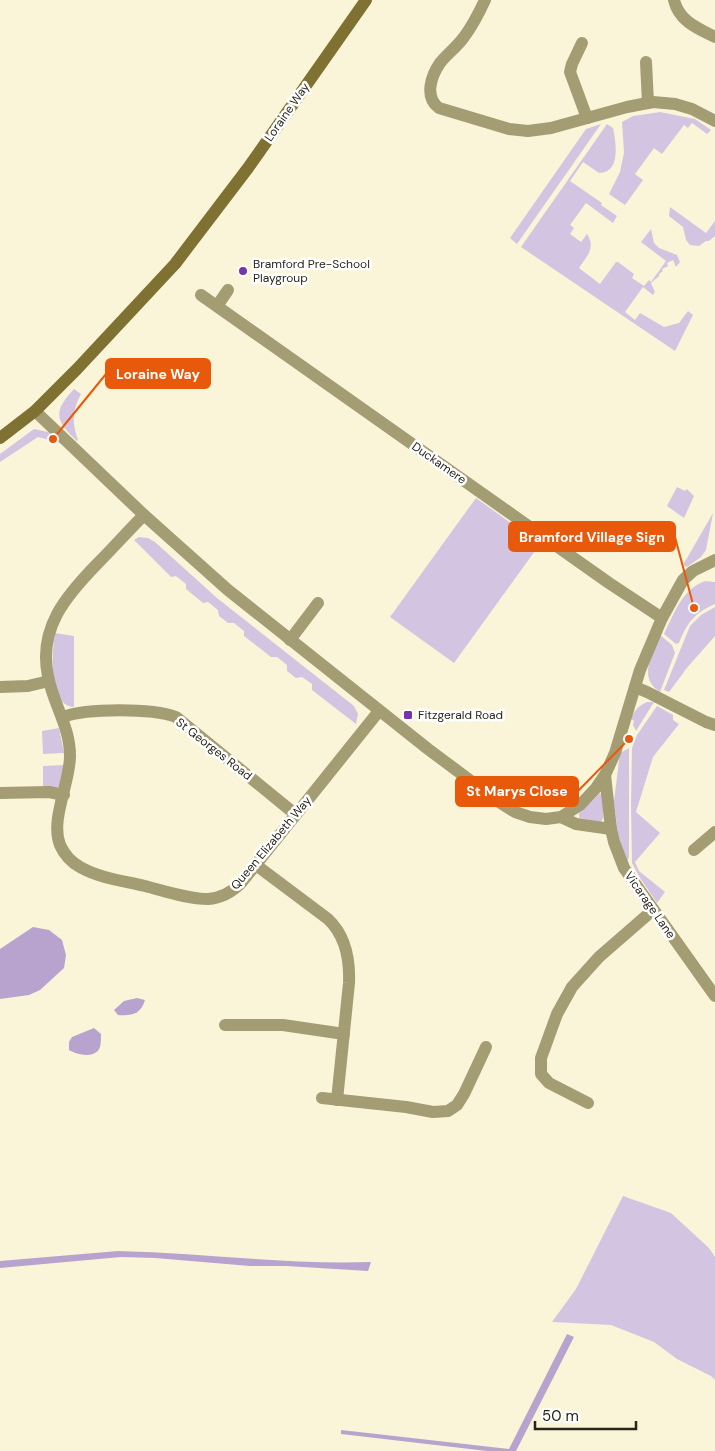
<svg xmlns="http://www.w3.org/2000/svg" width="715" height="1451" viewBox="0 0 715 1451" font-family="'DM Sans',sans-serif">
<rect width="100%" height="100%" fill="#faf5d8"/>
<g fill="#d3c5e2">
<polygon points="660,112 695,119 711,130 707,134 692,123 688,128 684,125 662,154 654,148 635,174 643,180 625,205 609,194 620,172 624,153 622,122 633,116"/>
<polygon points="601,124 517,244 510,238 586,129"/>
<path d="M607,124L613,128C616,142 621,173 599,173L583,162L570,181L602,203L601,205L617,216L613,223L586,203L570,225L574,228L570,234L581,242L587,234C596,248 587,256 579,268L600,284L616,262H618L634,274L632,278L644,286L649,280L651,282L666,261L641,242L651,229L654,243L659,248L677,255L680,262L676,267L673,260L667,263L668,266L662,269L663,271L659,274V276L651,283L655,292L653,295L643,287L625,312L635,320L640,313L664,327L679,323L688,311L693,315L675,351L521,247Z"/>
<polygon points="670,207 706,233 715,221 715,236 709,241 706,241 699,246 690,245 686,240 683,227 669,216"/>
<path d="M74,389L81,394C72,412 72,421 78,440L77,441C56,421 52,412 74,389Z"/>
<polygon points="34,429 48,432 61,443 38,437 0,462 0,454"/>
<polygon points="677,487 685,491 687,489 694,496 684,518 667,506"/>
<polygon points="476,498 540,544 454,663 390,617"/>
<polygon points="713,513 706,550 701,557 687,567 683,565"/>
<polygon points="139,537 148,538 155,542 217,598 354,706 358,714 356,724 312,690 312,684 302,677 296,678 287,671 287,665 277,657 271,657 244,636 244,631 234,623 228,623 219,616 218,610 208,602 203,603 186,589 186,584 176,576 171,577 134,540"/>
<path d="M705,581L715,582V604C694,613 687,623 679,643L676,644L664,634C674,614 682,589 705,581Z"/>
<polygon points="715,607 715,636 685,670 684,672 669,692 664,690 690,626 701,615"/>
<path d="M55,633L74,636V707C48,707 52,650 55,633Z"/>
<path d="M660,635L672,645L675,653L660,692C637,678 653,653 660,635Z"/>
<path d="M647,702H654L636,731L633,725L634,721L631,719C634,711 638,706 647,702Z"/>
<polygon points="657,706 673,715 673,720 679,724 653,757 636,812 660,833 635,862 639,871 665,892 657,903 640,878 632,863 631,806 632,748 637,735"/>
<polygon points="59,728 64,753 43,754 42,731"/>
<polygon points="629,748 629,857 627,862 618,836 614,801 620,753"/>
<polygon points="64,765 60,788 43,788 43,766"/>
<polygon points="600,793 603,796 603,818 601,822 579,818 579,813"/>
<polygon points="623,1196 671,1213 709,1248 715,1257 715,1380 711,1376 677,1359 654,1342 611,1325 552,1322 576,1289"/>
</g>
<g fill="#b8a3ce">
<polygon points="33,927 49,930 62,940 66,955 64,968 40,990 29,995 0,999 0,949"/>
<path d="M137,998L145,1000C141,1014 132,1016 118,1015L114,1010L124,1001Z"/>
<path d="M94,1028L101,1034C101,1038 101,1043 100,1047C96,1059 77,1055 69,1050V1042L72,1037Z"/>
<path d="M118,1251C203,1253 287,1265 371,1262L368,1271L286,1266H250L155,1258L121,1257L0,1268V1261Z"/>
<polygon points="567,1334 574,1337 516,1451 487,1451 341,1434 341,1430 509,1449"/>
</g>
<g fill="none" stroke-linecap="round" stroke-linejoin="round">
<g stroke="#a49c73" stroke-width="12">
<path d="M485,0C479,13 473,25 464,37C457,47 447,54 440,63C431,76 424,97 439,108L509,129L528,131L551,128L627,107L653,102L675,104L692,109L715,121"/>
<path d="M674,0C679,21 697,28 715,37"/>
<polyline points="582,43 572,64 570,72 587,118"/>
<polyline points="646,62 648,103"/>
<polyline points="201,295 609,583 662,618"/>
<polyline points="217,306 228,290"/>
<polyline points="35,411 144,515 228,590 428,749 499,802 515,812 530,817 546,819 561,817 580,805 596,788 605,775 615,753 640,670 662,618 683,580 693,571 715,560"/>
<path d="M144,515C128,531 113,548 97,564C66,596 38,628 48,676C53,704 70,726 70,756C70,783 50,820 60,845C64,854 71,862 80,867C99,878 124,881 145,886C165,891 187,899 208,899C222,898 232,892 241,883L379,711"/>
<polyline points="290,640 318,603"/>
<polyline points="0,687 28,686 49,681"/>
<polyline points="635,687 647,692 706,722 715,725"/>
<path d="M63,717C87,708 152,708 176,717L295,814"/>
<polyline points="605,775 611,829 614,842 624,868 715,996"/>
<polyline points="0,793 49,792 64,795"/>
<polyline points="561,817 576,824 611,829"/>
<polyline points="694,850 715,832"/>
<path d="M256,865L328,919C346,936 350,959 349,983L337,1100"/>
<polyline points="225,1025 283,1025 344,1034"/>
<polyline points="322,1098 406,1107 433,1112 448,1111 457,1105 464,1094 486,1047"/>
<polyline points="588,1103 549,1083 541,1074 541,1058 557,1014 572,987 599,957 653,910"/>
</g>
<polyline stroke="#7e7131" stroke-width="12" points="0,438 35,411 77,369 175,264 248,168 366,0"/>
</g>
<g fill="#7634a8" stroke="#fff" stroke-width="2">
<circle cx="243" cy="271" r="5"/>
<rect x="403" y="710" width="10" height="10" rx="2.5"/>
</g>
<g text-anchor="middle" stroke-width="5" stroke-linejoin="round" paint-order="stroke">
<g font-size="12" fill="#28261b" stroke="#fff">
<text transform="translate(287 112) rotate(-55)" y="4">Loraine Way</text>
<text transform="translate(439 463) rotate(35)" y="4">Duckamere</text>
<text transform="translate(214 749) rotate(38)" y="4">St Georges Road</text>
<text transform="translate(271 843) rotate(-50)" y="4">Queen Elizabeth Way</text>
<text transform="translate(650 905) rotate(55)" y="4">Vicarage Lane</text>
</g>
<g font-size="12" fill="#28261b" stroke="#fff" text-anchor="start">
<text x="253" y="268">Bramford Pre-School<tspan x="253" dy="14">Playgroup</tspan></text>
<text x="418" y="719">Fitzgerald Road</text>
</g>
</g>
<path fill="none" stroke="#e8590c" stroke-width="2" d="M53 439L106 374M694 608L675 537M629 739L578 791"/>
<g fill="#e8590c" stroke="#fff" stroke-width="2">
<circle cx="53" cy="439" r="5"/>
<circle cx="694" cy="608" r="5"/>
<circle cx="629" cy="739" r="5"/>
</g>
<g fill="#e8590c" stroke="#e8590c" stroke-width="2">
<rect x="106" y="359" width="104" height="29" rx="5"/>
<rect x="509" y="522" width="166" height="29" rx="5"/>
<rect x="456" y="777" width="122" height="29" rx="5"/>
</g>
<g font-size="14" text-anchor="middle" font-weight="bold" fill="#fff">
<text x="158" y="379">Loraine Way</text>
<text x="592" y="542">Bramford Village Sign</text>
<text x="517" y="796">St Marys Close</text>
</g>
<path d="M535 1421v8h101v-8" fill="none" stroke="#28261b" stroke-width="2.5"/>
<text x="542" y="1421" font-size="15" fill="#28261b" stroke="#ffffff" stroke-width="4" paint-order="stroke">50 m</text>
</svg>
